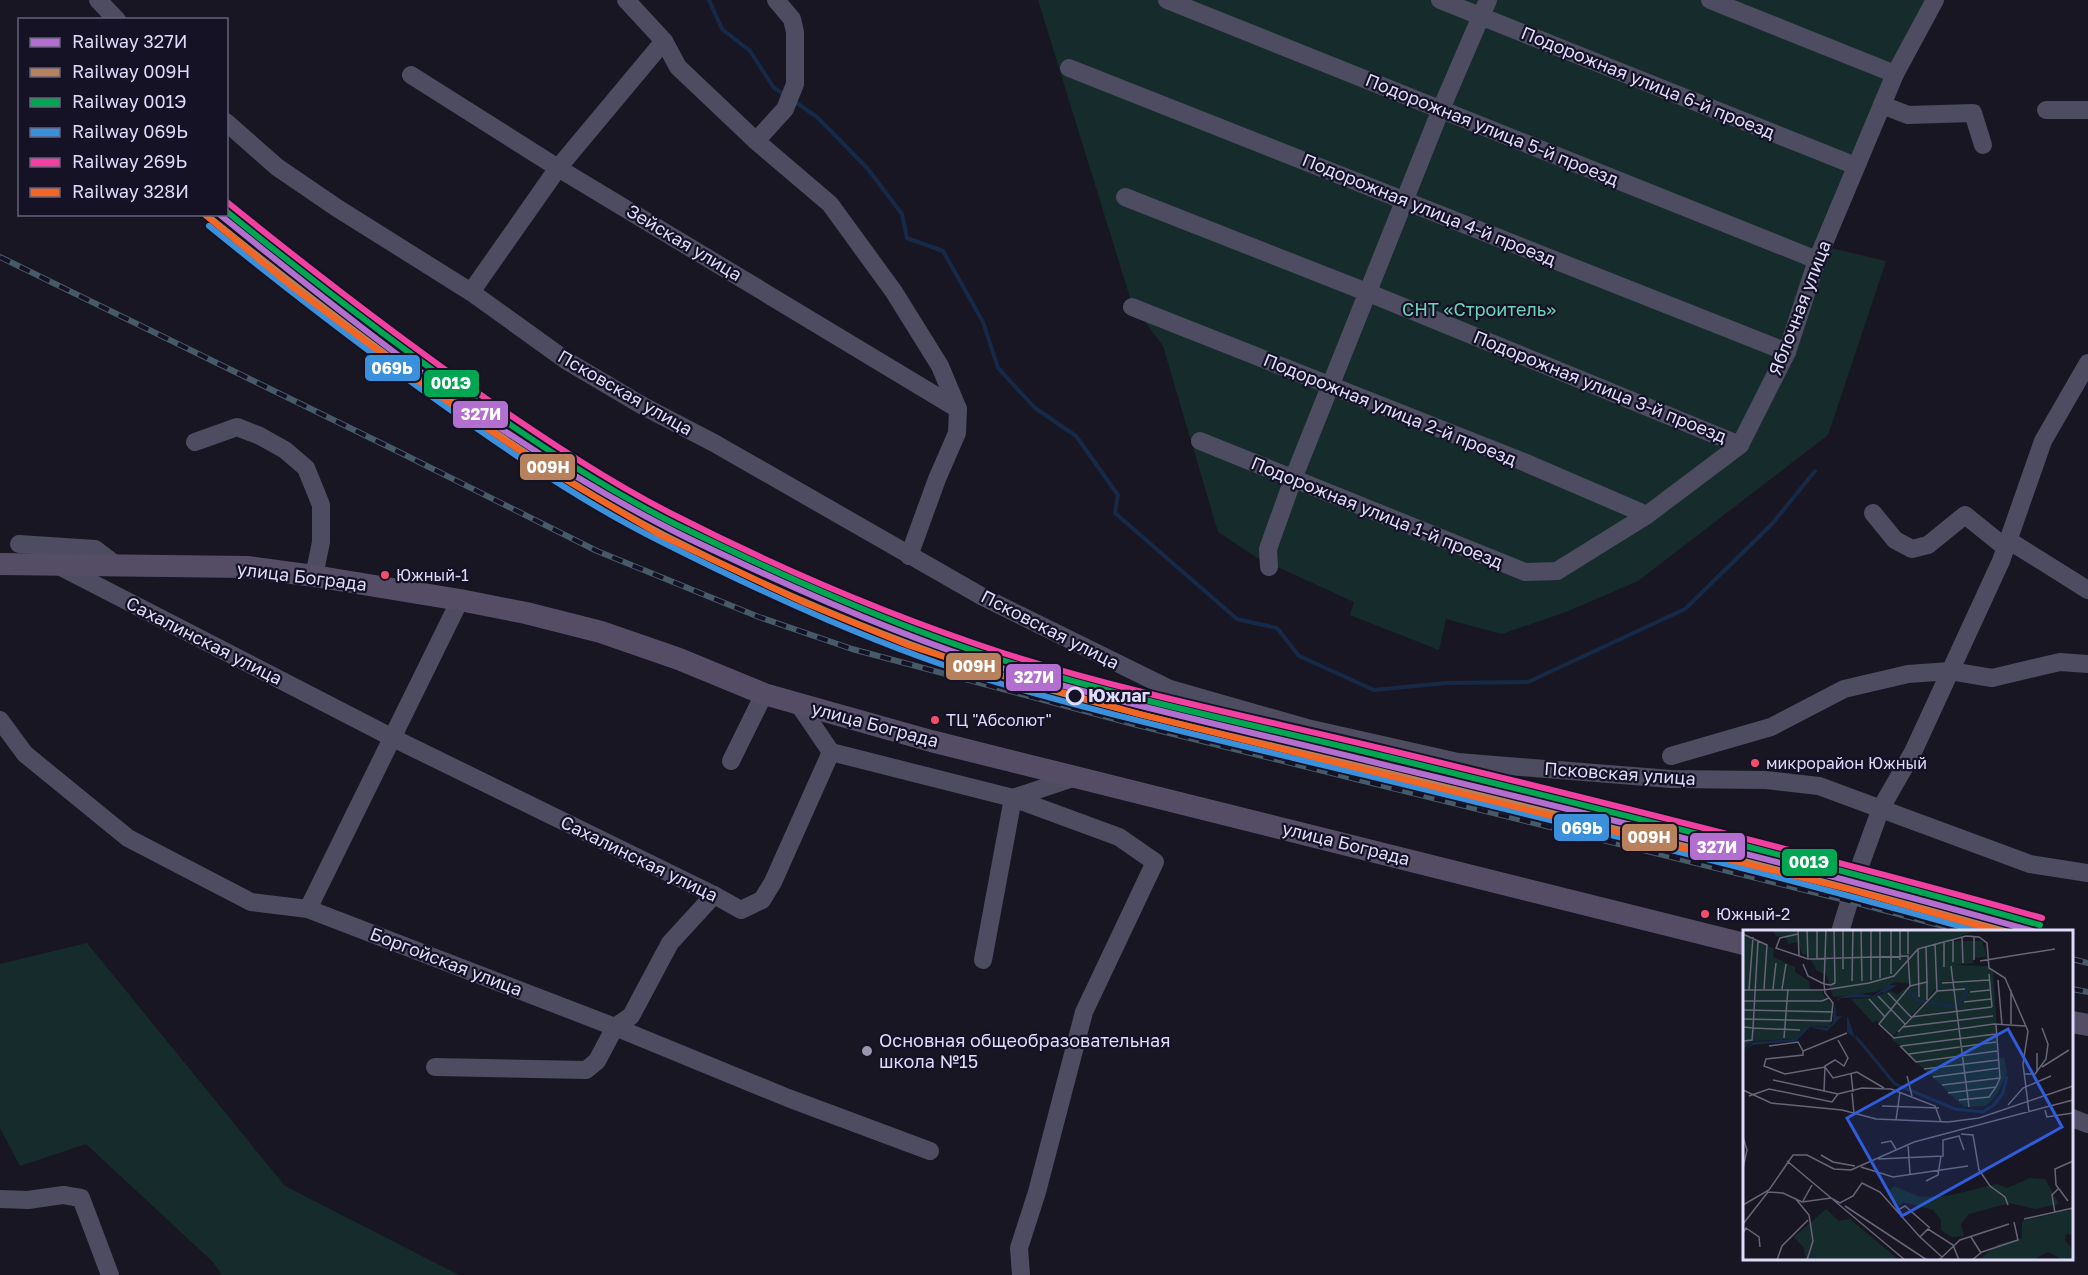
<svg xmlns="http://www.w3.org/2000/svg" width="2088" height="1275" viewBox="0 0 2088 1275" font-family="'Golos Text',sans-serif">
<rect width="100%" height="100%" fill="#181622"/>
<g fill="#162c2c">
<polygon points="1038,0 1928,0 1822,246 1886,261 1828,435 1638,581 1566,612 1502,634 1446,619 1439,650 1350,615 1354,602 1256,557 1218,532 1163,346 1132,304"/>
<polygon points="87,943 285,1186 459,1275 222,1275 213,1262 86,1144 20,1166 0,1128 0,964"/>
</g>
<g fill="none" stroke-linecap="round" stroke-linejoin="round">
<g stroke="#162a48" stroke-width="4">
<polyline points="709,0 722,29 750,51 774,88 785,95"/>
<polyline points="794,101 817,117 868,169 902,214 907,238 943,251 983,322 998,368 1035,408 1076,436 1118,495 1115,513 1237,619 1277,628 1299,656 1374,690 1446,683 1528,682 1685,609 1772,524 1815,471"/>
</g>
<g stroke="#4d4c61" stroke-width="18">
<polyline points="98,0 117,20"/>
<polyline points="626,0 664,41 678,67 756,141 830,204 894,292 940,366 958,409 957,433 937,479 909,556"/>
<polyline points="1167,0 1817,260"/>
<polyline points="1440,0 1856,166"/>
<polyline points="1710,0 1895,74"/>
<polyline points="1069,68 1787,352"/>
<polyline points="411,75 558,168 958,409"/>
<polyline points="1882,105 1908,115 1973,113 1983,145"/>
<polyline points="2046,110 2088,110"/>
<polyline points="226,122 277,167 337,208 471,292 567,361 643,406 714,443 983,597 1170,689 1307,728 1458,762 1671,779 1766,780 1819,786 2030,864 2088,873"/>
<polyline points="756,141 785,109 795,84 795,32 792,19 776,0"/>
<polyline points="1125,197 1369,293 1740,445"/>
<polyline points="471,292 558,168 664,41"/>
<polyline points="1132,307 1519,460 1647,515"/>
<polyline points="1200,441 1525,572 1557,571 1647,515 1740,445 1787,352 1817,260 1895,74 1935,0"/>
<polyline points="195,442 237,427 260,436 285,450 306,468 321,505 321,542 314,576"/>
<polyline points="1873,513 1895,540 1912,549 1928,545 1965,515 2006,548"/>
<polyline points="2008,540 2088,590"/>
<polyline points="19,544 95,549 116,565"/>
<polyline points="57,565 393,738 714,895 741,910 762,900 773,882 831,752 1013,798 983,960"/>
<polyline points="1269,567 1268,549 1293,479 1441,109 1488,0"/>
<polyline points="799,705 831,752"/>
<polyline points="0,720 25,754 128,838 251,902 308,909 615,1027 788,1098 930,1151"/>
<polyline points="1671,756 1771,727 1844,689 1908,674 1950,671 1992,678 2060,662 2088,664"/>
<polyline points="731,761 764,694"/>
<polyline points="308,909 460,600"/>
<polyline points="1840,932 1861,863 1881,808 1913,752 2001,561 2043,441 2088,363"/>
<polyline points="435,1067 586,1070 597,1061 615,1027 631,1016 670,943 714,895"/>
<polyline points="2072,1118 2088,1124"/>
<polyline points="0,1199 28,1200 63,1195 81,1198 110,1275"/>
<polyline points="1021,1275 1019,1248 1037,1192 1084,1012 1155,862 1119,837 1013,798 1076,777"/>
</g>
<g stroke="#544d65" stroke-width="22">
<polyline points="0,564 247,567 314,576 460,600 526,613 601,632 679,659 764,694 931,741 1744,944"/>
<polyline points="2072,1022 2088,1025"/>
</g>
<defs>
<g id="rail">
<polyline points="0,257 391,448 597,551 759,617 852,649 1137,725 1849,901 1966,932"/>
<polyline points="2072,959 2088,963"/>
<polyline points="2072,989 2088,992"/>
</g>
</defs>
<use href="#rail" stroke="#475a68" stroke-width="6"/>
<use href="#rail" stroke="#151226" stroke-width="4" stroke-dasharray="11" stroke-linecap="butt"/>
<defs>
<path id="rail-1" d="M219,214C358,327 506,445 666,527C692,541 720,553 747,566C831,605 917,642 1005,669C1129,706 1256,733 1381,764C1600,816 1819,871 2036,932"/>
<path id="rail-2" d="M213,220C297,288 383,354 472,416C533,459 597,500 664,535C771,590 884,638 999,675C1124,714 1253,740 1380,771C1590,822 1800,873 2008,932"/>
<path id="rail-3" d="M226,211C311,280 398,346 487,409C547,450 608,490 673,523C780,575 889,624 1002,660C1128,700 1259,726 1387,757C1605,810 1823,864 2040,925"/>
<path id="rail-4" d="M209,226C294,295 381,362 472,425C532,467 595,509 662,542C771,597 885,649 1002,684C1126,720 1252,748 1378,778C1580,827 1781,876 1980,932"/>
<path id="rail-5" d="M227,202C312,271 399,338 488,400C548,441 609,482 674,515C780,569 890,616 1003,653C1129,693 1260,719 1388,750C1607,803 1825,857 2042,918"/>
<polyline id="rail-6" points="204,214 290,285 428,388 542,466 660,535 805,603 910,646 1001,675 1139,714 1852,890 2001,932"/>
</defs>
<use href="#rail-1" stroke="#151226" stroke-width="10"/>
<use href="#rail-2" stroke="#151226" stroke-width="10"/>
<use href="#rail-3" stroke="#151226" stroke-width="10"/>
<use href="#rail-4" stroke="#151226" stroke-width="10"/>
<use href="#rail-5" stroke="#151226" stroke-width="10"/>
<use href="#rail-6" stroke="#151226" stroke-width="10"/>
<use href="#rail-1" stroke="#b36fd0" stroke-width="6"/>
<use href="#rail-2" stroke="#b6815c" stroke-width="6"/>
<use href="#rail-3" stroke="#00a651" stroke-width="6"/>
<use href="#rail-4" stroke="#3a90db" stroke-width="6"/>
<use href="#rail-5" stroke="#f240a1" stroke-width="6"/>
<use href="#rail-6" stroke="#f26522" stroke-width="6"/>
</g>
<g fill="#f44d6c" stroke="#151226" stroke-width="2">
<circle cx="385" cy="575" r="5"/>
<circle cx="935" cy="720" r="5"/>
<circle cx="1755" cy="763" r="5"/>
<circle cx="1705" cy="914" r="5"/>
</g>
<circle fill="#151226" stroke="#dedbfb" stroke-width="3" cx="1075" cy="696" r="8"/>
<circle fill="#9996af" stroke="#151226" stroke-width="2" cx="867" cy="1051" r="6"/>
<g text-anchor="middle" stroke-width="4.5" stroke-linejoin="round" paint-order="stroke">
<g font-size="16" fill="#dedbfb" stroke="#151226" text-anchor="start">
<text x="396" y="581">Южный-1</text>
<text x="946" y="726">ТЦ "Абсолют"</text>
<text x="1766" y="769">микрорайон Южный</text>
<text x="1716" y="920">Южный-2</text>
</g>
<g font-size="18" fill="#dedbfb" stroke="#151226">
<text transform="translate(1648 83) rotate(22)" y="6">Подорожная улица 6-й проезд</text>
<text transform="translate(1492 130) rotate(22)" y="6">Подорожная улица 5-й проезд</text>
<text transform="translate(1429 210) rotate(22)" y="6">Подорожная улица 4-й проезд</text>
<text transform="translate(684 243) rotate(31)" y="6">Зейская улица</text>
<text transform="translate(1800 308) rotate(-69)" y="6">Яблочная улица</text>
<text transform="translate(1600 387) rotate(22)" y="6">Подорожная улица 3-й проезд</text>
<text transform="translate(625 393) rotate(30)" y="6">Псковская улица</text>
<text transform="translate(1390 410) rotate(22)" y="6">Подорожная улица 2-й проезд</text>
<text transform="translate(1377 513) rotate(22)" y="6">Подорожная улица 1-й проезд</text>
<text transform="translate(302 577) rotate(7)" y="6">улица Бограда</text>
<text transform="translate(1050 630) rotate(27)" y="6">Псковская улица</text>
<text transform="translate(204 641) rotate(27)" y="6">Сахалинская улица</text>
<text transform="translate(875 725) rotate(15)" y="6">улица Бограда</text>
<text transform="translate(1620 774) rotate(4)" y="6">Псковская улица</text>
<text transform="translate(1346 844) rotate(14)" y="6">улица Бограда</text>
<text transform="translate(639 859) rotate(26)" y="6">Сахалинская улица</text>
<text transform="translate(446 962) rotate(21)" y="6">Боргойская улица</text>
</g>
<g font-size="18" fill="#6ed4b8" stroke="#151226">
<text x="1479" y="316">СНТ «Строитель»</text>
</g>
<g font-size="18" font-weight="bold" fill="#dedbfb" stroke="#151226" text-anchor="start">
<text x="1088" y="702">Южлаг</text>
</g>
<g font-size="18" fill="#dedbfb" stroke="#151226" text-anchor="start">
<text x="879" y="1047">Основная общеобразовательная<tspan x="879" dy="21">школа №15</tspan></text>
</g>
</g>
<g transform="translate(1743 930)">
<rect width="330" height="330" fill="#181622"/>
<path d="M30,0H234L202,11H239L244,27L231,28L230,33L208,35L245,36L250,42L256,129L261,127L264,143L255,163L243,176L221,177L149,109L181,75L199,52L150,106L133,90L130,93L108,69L128,68L148,61L154,65L168,54L152,52L133,62L90,67L83,45L74,41L66,26L59,24L56,12L45,14L42,6H33ZM0,4L31,19L30,27L52,37V42L66,51L67,60L78,61L85,71L90,72L87,97L67,96L51,109L10,111L0,119ZM287,248L302,249L316,274L292,279L266,273L226,284L218,294L221,306L209,307L198,300V290L190,280L160,272L156,276L144,263L151,256L177,267L204,266L254,254L264,258ZM83,279L96,291L107,289L156,330H63L61,318L51,307ZM330,279V305L323,304L322,310L330,320V330H320L305,322L290,330L237,329L255,314L279,308V291Z" fill="#162c2c"/>
<path d="M145,55H154L142,63L139,62L131,67L97,68L92,73L93,86L105,87L112,108L104,102V87L99,86L84,101L67,97L53,111L9,115L0,122L10,112L51,109L65,96L85,98L90,92L91,76L95,68L112,63L130,66Z" fill="#162a48"/>
<path fill="none" stroke="#162a48" stroke-width="3" d="M167,60L173,70L212,77M216,75L225,57M113,107L152,154L212,179L240,182L251,175L260,163L264,146"/>
<path fill="none" stroke="#676579" stroke-width="1.5" d="M55,0L56,26M64,0L65,29M83,0L81,54L88,55L92,53L91,0M118,0L119,51M128,0V50M137,0V48M148,0V44M157,0V30M165,0V24M0,4L24,15L21,59M55,4L37,8L33,18L65,29L166,26M231,6V30M219,7L220,33M201,12V37M183,17L184,52M175,19L176,67M165,27L167,56L136,94L151,108L251,94L282,96M74,29V0M237,31L312,19M210,32V10M208,36L226,177M100,39V0M246,44L249,77M255,50L259,95M109,51L110,0M199,53L246,50M167,56L184,52V70M30,59L33,33M39,59L43,34M0,60H81L126,53L151,46L175,19L223,6L236,7L244,13L246,38L262,48L285,101L280,134L286,182M6,60L10,7M268,60V94M194,61L222,59M227,62L247,60M145,63L168,87L249,77M135,66L162,94M126,69L142,87M0,71H79L86,68M221,72L248,69M0,80L90,82M0,89L88,91L90,73L82,63L81,54L65,46L60,34M0,97L10,98L15,11M160,97L250,86M155,102L194,61L192,14M104,103L60,121V125L23,129L21,136L42,144L82,137L90,148L114,142L141,158M41,108L45,59M0,111L9,110L10,98L57,100M26,116L55,112L60,121M157,116L173,132L254,121M158,116L253,104M166,124L253,112M299,137L326,120M181,139L255,130M294,142V123M108,143L110,162M282,144H292L303,129L305,114L299,98M164,146L169,166M190,147L257,138M30,150L95,164L119,158L148,159L192,176L198,192M199,155L257,148M0,160L28,173L99,180L133,189L205,192L236,188L330,156M81,162L82,136L92,130L101,136L105,128L95,110M109,163L111,183M205,163L253,157M6,166L26,159L89,172L95,164M216,170L246,167L253,157L257,148L253,95M265,175L280,158L308,146M139,176L196,178M302,180L304,187L330,183M153,190L157,162M218,204L230,205L236,240L247,256L262,267L265,275M0,207L4,220L0,238M138,213L148,211L153,219M165,214L167,244M78,225L90,232L112,236M135,229L200,226V210L216,206L221,220M44,231L162,330M118,237L150,247L225,236M183,251L195,245L198,226M52,268L66,285L70,311L64,330M60,271L69,255M325,271L313,255L312,239L330,231M0,275L26,260L50,225H64L91,239L108,240L171,212L330,170M102,276L184,330M153,281L162,276L187,298M312,283L309,265L315,259M281,289L330,278M0,294L25,262L40,263L59,272L88,268L97,273L110,266L119,253L137,262L177,307M0,303L3,298L16,307L17,317M228,307L238,323M199,327L177,307L185,299L210,315L216,330M34,330L39,316L65,290M196,330L217,310L266,294M229,330L239,322L275,310L271,292"/>
<path fill="#305cdc" fill-opacity="0.15" stroke="#305cdc" stroke-width="3" d="M265,99L319,197L159,286L104,188Z"/>
<rect width="330" height="330" fill="none" stroke="#dedbfb" stroke-width="3"/>
</g>
<g stroke="#151226" stroke-width="2">
<rect x="364" y="354" width="57" height="28" rx="6" fill="#3a90db"/>
<rect x="423" y="369" width="57" height="29" rx="6" fill="#00a651"/>
<rect x="452" y="400" width="57" height="29" rx="6" fill="#b36fd0"/>
<rect x="519" y="453" width="57" height="28" rx="6" fill="#b6815c"/>
<rect x="945" y="652" width="57" height="29" rx="6" fill="#b6815c"/>
<rect x="1005" y="663" width="57" height="29" rx="6" fill="#b36fd0"/>
<rect x="1553" y="813" width="57" height="29" rx="6" fill="#3a90db"/>
<rect x="1621" y="823" width="57" height="29" rx="6" fill="#b6815c"/>
<rect x="1689" y="832" width="57" height="29" rx="6" fill="#b36fd0"/>
<rect x="1781" y="848" width="57" height="29" rx="6" fill="#00a651"/>
</g>
<g font-size="16" text-anchor="middle" font-weight="bold" fill="#fff">
<text x="392" y="374">069Ь</text>
<text x="451" y="389">001Э</text>
<text x="481" y="420">327И</text>
<text x="548" y="473">009Н</text>
<text x="974" y="672">009Н</text>
<text x="1034" y="683">327И</text>
<text x="1582" y="834">069Ь</text>
<text x="1649" y="843">009Н</text>
<text x="1717" y="853">327И</text>
<text x="1809" y="868">001Э</text>
</g>
<rect x="18" y="18" width="210" height="198" fill="#151226" stroke="#65627b" stroke-width="1.5"/>
<rect x="30" y="38" width="30" height="9" fill="#b36fd0" stroke="#65627b" stroke-width="1.5"/>
<text x="72" y="48" font-size="18" fill="#dedbfb">Railway 327И</text>
<rect x="30" y="68" width="30" height="9" fill="#b6815c" stroke="#65627b" stroke-width="1.5"/>
<text x="72" y="78" font-size="18" fill="#dedbfb">Railway 009Н</text>
<rect x="30" y="98" width="30" height="9" fill="#00a651" stroke="#65627b" stroke-width="1.5"/>
<text x="72" y="108" font-size="18" fill="#dedbfb">Railway 001Э</text>
<rect x="30" y="128" width="30" height="9" fill="#3a90db" stroke="#65627b" stroke-width="1.5"/>
<text x="72" y="138" font-size="18" fill="#dedbfb">Railway 069Ь</text>
<rect x="30" y="158" width="30" height="9" fill="#f240a1" stroke="#65627b" stroke-width="1.5"/>
<text x="72" y="168" font-size="18" fill="#dedbfb">Railway 269Ь</text>
<rect x="30" y="188" width="30" height="9" fill="#f26522" stroke="#65627b" stroke-width="1.5"/>
<text x="72" y="198" font-size="18" fill="#dedbfb">Railway 328И</text>
</svg>
